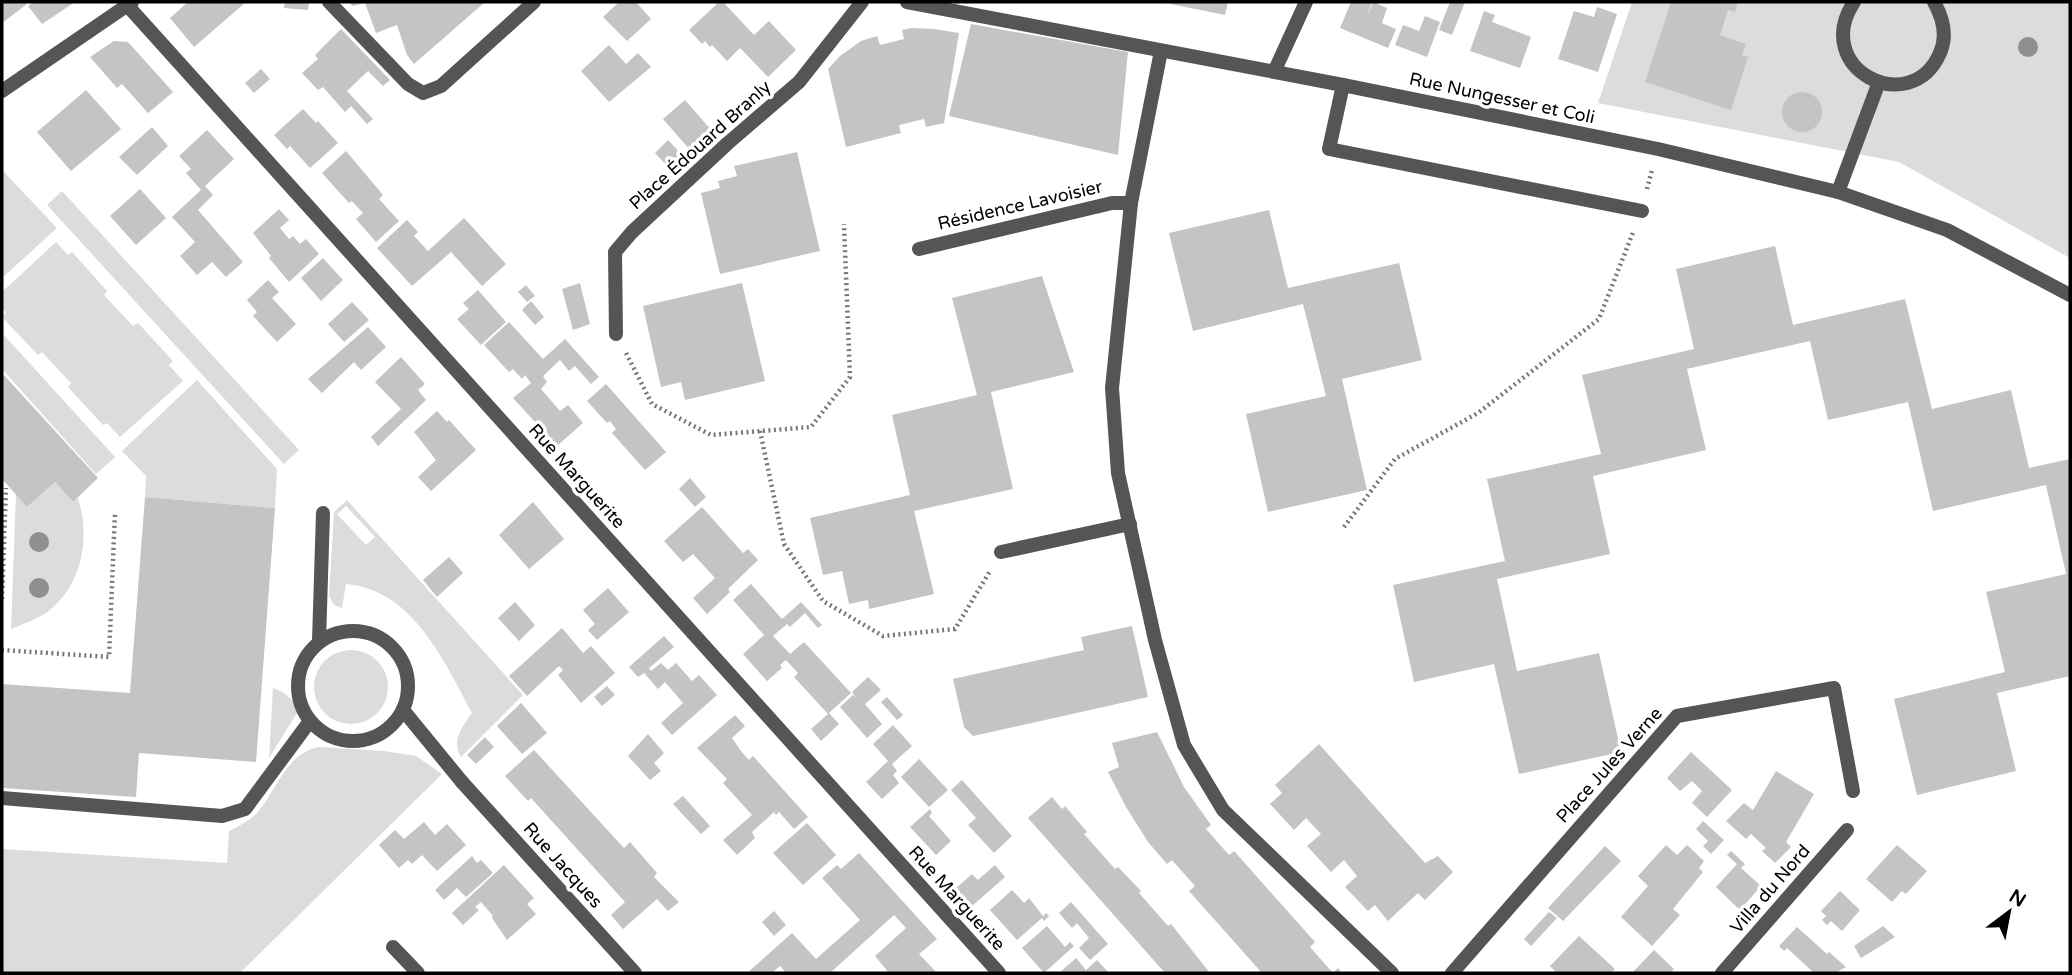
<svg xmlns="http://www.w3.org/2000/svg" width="2072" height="975" viewBox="0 0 2072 975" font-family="'Varela Round',sans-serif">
<rect width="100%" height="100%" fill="#fff"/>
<g fill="#dcdcdc" fill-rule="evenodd">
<polygon points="1632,2 2070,2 2070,258 1899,162 1598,103"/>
<polygon points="2,170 57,228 2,278"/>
<polygon points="62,191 299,450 284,464 47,205"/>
<polygon points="56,242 68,255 72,252 107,291 104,295 133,326 138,323 173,361 169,365 183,381 120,437 107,423 103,425 68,387 71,383 42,352 38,355 2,317 6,313 2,307 2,292"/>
<polygon points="2,333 115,457 96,474 2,369"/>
<polygon points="197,380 277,469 275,508 145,497 146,476 122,451"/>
<path d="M55,482L72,501L78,498C91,538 82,587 46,613C35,620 23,624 11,629L16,495L28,506Z"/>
<path d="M347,500L523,695L461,757C451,740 462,727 472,713C445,662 412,589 346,584L342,608L334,605L329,596L334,512ZM346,506L375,537L366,545L337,514Z"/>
<circle cx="351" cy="687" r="37"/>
<path d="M273,688C284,692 297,700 297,713L269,758Z"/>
<path d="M319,747L384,751L416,756L442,774L240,973H2V849L227,863L229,831C239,826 249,821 257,813C277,790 286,753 319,747Z"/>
</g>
<g fill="#c4c4c4">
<polygon points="2,2 25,2 27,4 2,23"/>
<polygon points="34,2 75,2 42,24 28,6"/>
<polygon points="188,2 246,2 194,47 170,18"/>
<polygon points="285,2 309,2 308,10 284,8"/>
<polygon points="350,2 485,2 414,64 407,55 397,25 376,33 365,3 352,6"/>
<polygon points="619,2 636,2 651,19 627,41 603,17"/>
<polygon points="719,2 723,2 754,35 769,21 796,50 768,77 740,48 727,61 712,45 710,47 705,41 702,44 689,30"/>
<polygon points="1161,2 1228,2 1225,15"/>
<polygon points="1351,2 1372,2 1366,19 1373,2 1387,8 1382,23 1396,29 1388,48 1340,28"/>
<polygon points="1450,2 1465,2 1452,35 1439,30"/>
<polygon points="1671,2 1738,2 1735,12 1728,10 1720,35 1746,44 1742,55 1748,57 1731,110 1645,82"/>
<polygon points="1597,7 1617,14 1598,72 1558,59 1574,11 1594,17"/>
<polygon points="1484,11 1495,15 1492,22 1531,37 1520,68 1470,51"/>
<polygon points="1425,16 1440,22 1427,57 1395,45 1403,25 1419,31"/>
<polygon points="971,24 1128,52 1118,155 949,116"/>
<polygon points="912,28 934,29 959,33 944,123 926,127 924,119 899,125 901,133 846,147 828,69 840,56 861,41 877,36 880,45 904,39 902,30"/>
<polygon points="341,29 390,80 383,86 368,71 347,91 373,119 367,124 351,106 345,112 323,87 318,90 302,73 318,59 315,55"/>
<polygon points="114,41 128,42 173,92 148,113 122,84 117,88 90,57"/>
<polygon points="609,45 626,64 638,53 651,67 609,102 581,71"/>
<polygon points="261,69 270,79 254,93 245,83"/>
<polygon points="86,90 121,129 71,171 37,132"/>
<circle cx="1802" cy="112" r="20"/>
<polygon points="685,100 712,131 691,151 663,119"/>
<polygon points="303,109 316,123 318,121 338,143 310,168 290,146 287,149 274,135"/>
<polygon points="152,127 168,146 137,175 119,157"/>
<polygon points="207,130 234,159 205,186 213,195 198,210 243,262 226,277 212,262 197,275 180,256 195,242 172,217 201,190 186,173 191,169 179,156"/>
<polygon points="668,140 683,156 669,168 655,153"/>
<polygon points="346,151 383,195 379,199 399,221 376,242 356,219 363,213 352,201 349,203 322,173"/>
<polygon points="797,152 820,251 720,274 701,193 720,188 718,181 737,176 734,166"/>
<polygon points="140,189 166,218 136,245 110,216"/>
<polygon points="279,209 289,220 280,228 289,239 293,236 300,244 306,239 319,254 289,282 269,258 271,256 253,233"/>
<polygon points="1269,210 1288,288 1399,263 1422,360 1342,379 1367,490 1268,512 1246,414 1326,396 1303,304 1193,331 1169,233"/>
<polygon points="464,218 506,264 482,286 451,252 412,286 377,248 407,220 418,232 414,236 428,251"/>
<polygon points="1775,246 1793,325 1905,299 1932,409 2011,390 2029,468 2070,459 2070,676 1997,693 2016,771 1917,795 1894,699 2005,672 1986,592 2066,574 2046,485 1933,511 1908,402 1828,420 1810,341 1687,369 1706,450 1593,476 1610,554 1497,579 1517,671 1599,653 1621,752 1519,774 1494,664 1414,682 1393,585 1505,561 1487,479 1601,454 1582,375 1694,349 1676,269"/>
<polygon points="323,258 343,280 321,301 301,278"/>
<polygon points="1042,276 1074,372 991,392 1013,489 914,511 934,594 869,609 868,600 849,604 842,571 823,575 810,518 910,495 892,415 977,395 952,298"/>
<polygon points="268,280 279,292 272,298 296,324 277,342 253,316 257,312 247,300"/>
<polygon points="580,283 590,324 573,330 562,289"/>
<polygon points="742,283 765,381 685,400 681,382 661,387 643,306"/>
<polygon points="526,285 535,296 527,302 518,292"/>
<polygon points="478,290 506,322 481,345 457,319 469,309 463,303"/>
<polygon points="531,301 544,317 535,325 522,310"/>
<polygon points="352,302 369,320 344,342 328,324"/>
<polygon points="509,322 543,359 565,339 599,377 591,384 575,366 569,371 560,360 543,376 547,382 541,389 560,411 568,405 583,423 557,446 513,398 531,383 525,375 522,379 513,369 509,372 484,345"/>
<polygon points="368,327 386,347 361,370 354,362 322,393 308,379"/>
<polygon points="401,357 425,384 418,390 426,400 378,446 371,437 401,409 375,382"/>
<polygon points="2,373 98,478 73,502 55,482 27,507 2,479"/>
<polygon points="606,384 666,452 645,470 612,433 616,429 610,421 607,423 587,401"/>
<polygon points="437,411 447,422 449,420 476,450 431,491 418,477 436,460 414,432"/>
<polygon points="690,478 706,497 695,507 679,489"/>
<polygon points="145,497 275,508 256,762 139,753 136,797 2,788 2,684 130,693"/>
<polygon points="533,502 564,539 529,569 499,535"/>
<polygon points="702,507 743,553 748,549 758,560 728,589 730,592 707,614 693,598 715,578 693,554 683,562 664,541"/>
<polygon points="449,557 463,573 437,597 423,580"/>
<polygon points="751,584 782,619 801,602 822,625 818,628 805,613 790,627 787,624 773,636 790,654 804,642 851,693 829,713 839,724 821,741 811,729 828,714 794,677 798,673 786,660 780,665 782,668 767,681 743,654 764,635 733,600"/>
<polygon points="608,588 629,612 597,640 588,630 595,624 583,610"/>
<polygon points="515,602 535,625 519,641 498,618"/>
<polygon points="1132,626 1148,697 973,736 964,727 953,679 1084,650 1081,637"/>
<polygon points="562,628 583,653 591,646 615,673 581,703 558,675 563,670 559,666 527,696 509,676"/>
<polygon points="664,636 674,647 649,668 651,671 661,663 668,670 676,663 692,681 699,675 717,695 672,735 661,723 683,703 665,682 658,689 644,673 638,677 629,667"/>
<polygon points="868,677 881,690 865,704 882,724 867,738 840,707 853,695 856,698 852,692"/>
<polygon points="607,686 615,695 602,706 594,697"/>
<polygon points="887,697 903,715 897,720 881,702"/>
<polygon points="521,703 547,733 522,754 497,726"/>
<polygon points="735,715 745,726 732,738 741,751 749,760 753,756 808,817 794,829 779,812 776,815 774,812 752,832 755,838 737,855 723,840 752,815 723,783 727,779 697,748"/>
<polygon points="893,725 912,746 892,764 897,771 893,775 899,783 882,799 866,782 888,761 873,744"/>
<polygon points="1157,732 1184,787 1211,825 1206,829 1229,855 1234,851 1315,942 1310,947 1333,973 1338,968 1342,973 1262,973 1189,891 1195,886 1172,860 1167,864 1148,842 1126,807 1108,772 1119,767 1112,743"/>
<polygon points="648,734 664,753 654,763 661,771 650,780 628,756"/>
<polygon points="485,737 494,747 476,764 467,755"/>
<polygon points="1319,744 1425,863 1438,856 1453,872 1425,900 1418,893 1388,921 1375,905 1368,911 1345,887 1357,876 1344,860 1331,872 1307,846 1321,834 1306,818 1294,830 1270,804 1282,793 1275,785"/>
<polygon points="534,750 624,848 630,842 657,873 654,877 679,902 668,911 657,899 623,929 611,915 625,902 531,798 528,801 505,776"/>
<polygon points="1691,752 1732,790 1707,817 1692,803 1702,791 1692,781 1680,791 1667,778"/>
<polygon points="919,759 948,790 929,807 901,777"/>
<polygon points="1776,771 1814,794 1786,842 1791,847 1775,863 1762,851 1766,848 1751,834 1746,839 1726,821 1744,803 1753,810"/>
<polygon points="962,780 1012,836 994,853 968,825 976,818 951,790"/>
<polygon points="683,796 710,826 701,834 673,804"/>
<polygon points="1052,797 1062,809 1065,806 1087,832 1084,834 1115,869 1118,867 1141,891 1139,893 1168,926 1171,924 1210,973 1165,973 1028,818"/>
<polygon points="930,809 932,813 929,816 951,841 936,855 910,827"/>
<polygon points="1703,821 1724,840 1711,854 1703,846 1708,841 1696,829"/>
<polygon points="424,822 435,835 447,824 466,845 437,871 422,855 412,864 408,860 399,868 379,845 395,830 404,839"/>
<polygon points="807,823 836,855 803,885 773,853"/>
<polygon points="1666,845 1677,855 1687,845 1704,861 1699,868 1703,872 1673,909 1680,915 1652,946 1621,917 1648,886 1638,876"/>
<polygon points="1897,845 1927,871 1906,894 1902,891 1892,902 1866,879"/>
<polygon points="1605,846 1621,861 1563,921 1548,908"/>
<polygon points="1731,851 1745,864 1741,868 1761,886 1740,910 1716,887 1737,864 1727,855"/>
<polygon points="859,853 937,939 919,954 937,973 889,973 875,956 906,928 894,915 830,973 786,973 780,966 774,971 776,973 747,973 792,933 816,959 860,920 822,878 837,865 841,869"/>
<polygon points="472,856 477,863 481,860 493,873 466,897 457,888 444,900 435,890"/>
<polygon points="504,865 534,898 527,904 536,914 507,940 492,918 493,916 481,902 475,907 479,910 463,925 452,913"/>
<polygon points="995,865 1005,877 971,907 955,889 972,874 978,880"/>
<polygon points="1012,890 1024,903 1029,898 1043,916 1046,913 1049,916 1044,921 1042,918 1017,940 990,910"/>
<polygon points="1840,891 1860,910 1842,931 1831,921 1827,925 1822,920 1826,916 1821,911"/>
<polygon points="1071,902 1108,944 1090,960 1079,948 1089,938 1077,923 1072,928 1059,913"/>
<polygon points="774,911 786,925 774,936 762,922"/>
<polygon points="1549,912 1557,918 1531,946 1524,939"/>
<polygon points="1047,926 1065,947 1070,942 1074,946 1044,973 1022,948"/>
<polygon points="1883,926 1895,937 1861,958 1854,946"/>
<polygon points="1797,927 1827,954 1829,952 1846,967 1835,973 1814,973 1787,948 1784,951 1779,946"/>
<polygon points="1579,936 1615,969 1611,973 1557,973 1550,966"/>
<polygon points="1654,950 1674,969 1670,973 1632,973"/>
<polygon points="1076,958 1086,970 1097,960 1109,973 1059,973"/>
</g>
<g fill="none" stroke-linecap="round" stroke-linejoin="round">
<g stroke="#777" stroke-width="4.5" stroke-dasharray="2 3.5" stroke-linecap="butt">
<polyline points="1647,189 1652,170"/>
<polyline points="626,353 652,404 711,435 811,427 850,377 844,224"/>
<polyline points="760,431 784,544 823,601 883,636 955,629 990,571"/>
<polyline points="1344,527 1395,459 1478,413 1599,319 1634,230"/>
<polyline points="2,599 6,488"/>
<polyline points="2,650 109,657 115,512"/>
</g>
<g stroke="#555" stroke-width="14">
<path d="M1854,2C1810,69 1911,120 1940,53C1948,35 1943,18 1934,2"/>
<polyline points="1343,85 1329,149 1642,211"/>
<polyline points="1838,192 1879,82"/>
<polyline points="919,249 1112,203 1131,203"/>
<polyline points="1001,552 1130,524"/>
<circle cx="353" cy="686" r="55"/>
<polyline points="319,641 323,513"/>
<polyline points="403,710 462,782"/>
<polyline points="2,798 222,816 245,809 310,721"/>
<polyline points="393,947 418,973"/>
<polyline points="1452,973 1677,716 1834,688 1853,791"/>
</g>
<g stroke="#555" stroke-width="14">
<polyline points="329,2 408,84 423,93 441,86 534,2"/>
<polyline points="907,2 1343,85 1658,149 1838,192 1947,230 2070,295"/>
<polyline points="127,5 999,973"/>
<polyline points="1161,51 1131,203 1112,388 1118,473 1155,640 1184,745 1223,810 1392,973"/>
<polyline points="1274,72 1306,2"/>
<polyline points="2,91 132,2"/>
<polyline points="616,334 615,252 632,232 728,143 799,82 862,2"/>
<polyline points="462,782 635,973"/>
<polyline points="1722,973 1847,830"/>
</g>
</g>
<g fill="#8f8f8f">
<circle cx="2028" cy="47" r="10"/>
<circle cx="39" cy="542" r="10"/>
<circle cx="39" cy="588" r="10"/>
</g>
<g text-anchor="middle" stroke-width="7" stroke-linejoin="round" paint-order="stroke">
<g font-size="18" fill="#000" stroke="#fff">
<text transform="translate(1502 98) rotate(12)" y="6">Rue Nungesser et Coli</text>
<text transform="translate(700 145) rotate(-42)" y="6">Place Édouard Branly</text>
<text transform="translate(1020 205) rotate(-13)" y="6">Résidence Lavoisier</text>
<text transform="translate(577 476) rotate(48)" y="6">Rue Marguerite</text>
<text transform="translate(1609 765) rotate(-48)" y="6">Place Jules Verne</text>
<text transform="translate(563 865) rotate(48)" y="6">Rue Jacques</text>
<text transform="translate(1770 889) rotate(-49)" y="6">Villa du Nord</text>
<text transform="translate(957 898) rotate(48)" y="6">Rue Marguerite</text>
</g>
</g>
<rect width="2072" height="975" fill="none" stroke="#000000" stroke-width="7"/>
<g transform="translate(2009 912) rotate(32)" stroke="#ffffff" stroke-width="5" paint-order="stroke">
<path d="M0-5L12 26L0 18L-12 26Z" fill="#000000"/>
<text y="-10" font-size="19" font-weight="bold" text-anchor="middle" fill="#000000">N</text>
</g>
</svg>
